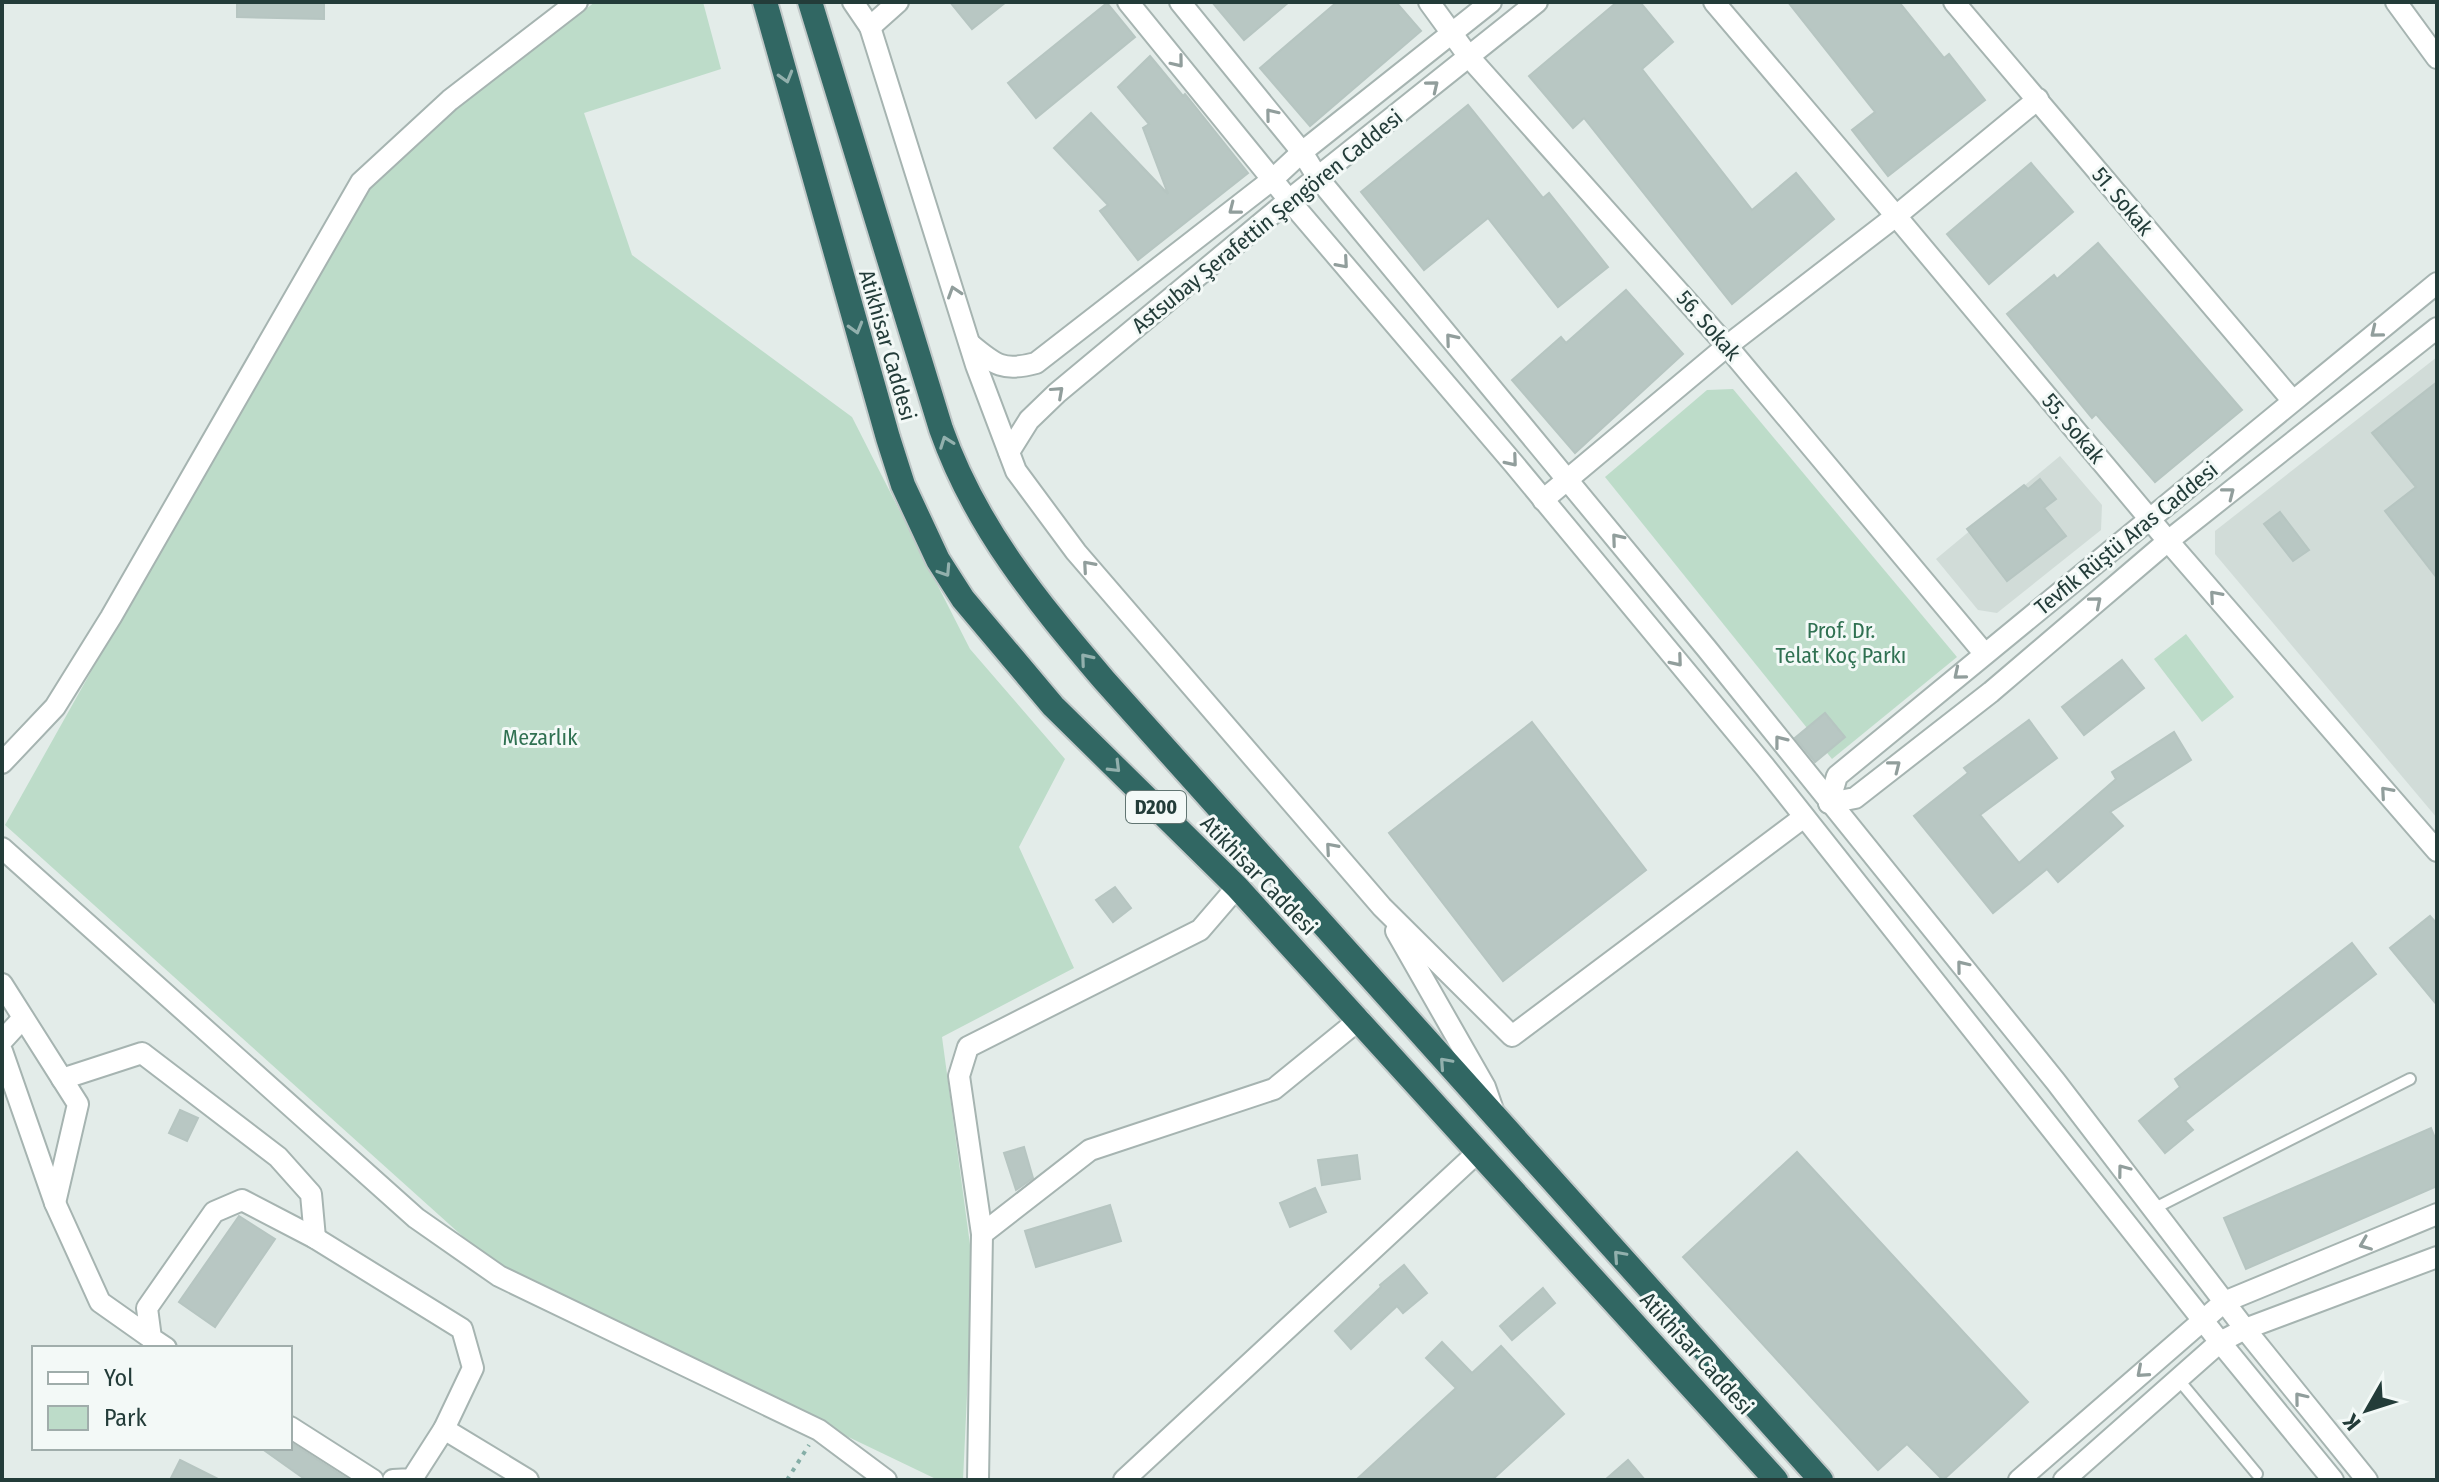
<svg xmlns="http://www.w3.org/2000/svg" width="2439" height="1482" viewBox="0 0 2439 1482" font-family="'Fira Sans Condensed',sans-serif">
<rect width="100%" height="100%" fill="#e3ece9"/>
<g fill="#d1dcd8">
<polygon points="2437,357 2437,818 2215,554 2215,531"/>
<polygon points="2060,456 2102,505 2101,530 1997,613 1978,610 1936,559"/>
</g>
<g fill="#bddcc9">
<polygon points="595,2 703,2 721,69 584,113 632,255 852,417 970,649 1065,759 1019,847 1074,968 942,1037 973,1267 963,1480 938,1480 499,1269 5,825 357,197 399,151"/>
<polygon points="1733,389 1957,657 1832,759 1605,477 1707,390"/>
<polygon points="2186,634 2234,697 2202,722 2154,659"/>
</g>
<g fill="#b8c7c3" stroke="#b6c5c1" stroke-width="2">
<polygon points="237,2 324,2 324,19 237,17"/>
<polygon points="950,2 1006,2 972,29"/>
<polygon points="1212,2 1289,2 1244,40"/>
<polygon points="1337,2 1396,2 1421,31 1310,126 1260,68"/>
<polygon points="1617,2 1640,2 1673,42 1642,69 1752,210 1796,173 1834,219 1732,304 1584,118 1573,128 1529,76"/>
<polygon points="1788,2 1899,2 1944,58 1949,54 1985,100 1888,176 1852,130 1875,112"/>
<polygon points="1107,3 1135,37 1036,118 1008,83"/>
<polygon points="1150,56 1183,96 1185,94 1248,173 1138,260 1100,211 1108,205 1054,148 1091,113 1168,194 1143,128 1149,124 1118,87"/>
<polygon points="1468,105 1543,198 1549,193 1608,267 1558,307 1488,218 1424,270 1361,192"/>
<polygon points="2031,163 2073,212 1989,284 1947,234"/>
<polygon points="2098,243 2242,410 2155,482 2096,414 2092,418 2007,314 2054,275 2057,279"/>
<polygon points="1626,290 1683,354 1575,453 1512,380 1561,337 1566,343"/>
<polygon points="2437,382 2437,578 2385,511 2416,487 2372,433"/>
<polygon points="2040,479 2056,499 2044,508 2066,536 2007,581 1967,529 2024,485 2028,489"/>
<polygon points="2280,512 2309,550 2293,561 2264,524"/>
<polygon points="2122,660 2144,688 2084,735 2062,707"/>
<polygon points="1825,713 1845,737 1815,762 1795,738"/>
<polygon points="2029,720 2057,758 1980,815 2019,863 2116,779 2112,772 2174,732 2191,760 2110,812 2123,826 2058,882 2047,869 1993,913 1914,816 1968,773 1964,768"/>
<polygon points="1532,722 1646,870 1503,981 1389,833"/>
<polygon points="1115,887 1131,908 1113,922 1096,900"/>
<polygon points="2430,916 2437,924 2437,1005 2390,948"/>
<polygon points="2352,943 2376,974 2185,1121 2193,1130 2165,1153 2139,1121 2180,1087 2175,1079"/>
<polygon points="180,1110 198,1118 187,1141 169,1133"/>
<polygon points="2431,1128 2437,1143 2437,1186 2246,1269 2224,1218"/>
<polygon points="1024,1147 1033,1178 1016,1190 1004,1153"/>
<polygon points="1797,1152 2028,1402 1943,1480 1907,1444 1878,1470 1683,1257"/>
<polygon points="1357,1155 1360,1179 1322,1185 1318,1160"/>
<polygon points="1315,1188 1326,1212 1290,1227 1280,1203"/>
<polygon points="1110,1205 1121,1241 1036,1267 1025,1231"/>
<polygon points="239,1216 275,1239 215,1327 179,1302"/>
<polygon points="1404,1265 1427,1293 1403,1313 1397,1306 1351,1349 1335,1331 1381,1287 1380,1285"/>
<polygon points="1543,1288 1555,1303 1512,1340 1500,1326"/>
<polygon points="1442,1342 1472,1373 1501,1346 1564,1414 1492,1480 1356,1480 1456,1388 1426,1358"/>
<polygon points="290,1442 349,1480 306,1480 261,1448 290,1448"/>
<polygon points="180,1460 220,1480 170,1480"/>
<polygon points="1628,1460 1645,1480 1605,1480"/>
</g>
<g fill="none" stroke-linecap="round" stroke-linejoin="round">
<defs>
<g id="lane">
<polyline points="2153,1209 2410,1079"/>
<polyline points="2178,1379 2257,1474"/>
</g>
<g id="street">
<polyline points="853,2 870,27 976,365 1016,471 1076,552 1382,907 1512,1036 1804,817"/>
<polyline points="1128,2 1289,200 1514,464 1765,767 2220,1342 2333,1480"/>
<polyline points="1180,2 1302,152 1318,178 1707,649 2056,1082 2245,1329 2367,1480"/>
<polyline points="1429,2 1469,57 1727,346 1984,653"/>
<polyline points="1714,2 1896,216 2168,541 2437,851"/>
<polyline points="1954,2 2292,400"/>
<polyline points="2396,2 2437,58"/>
<polyline points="870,27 898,2"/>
<path d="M970,344C995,365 1003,372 1036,363L1273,179L1302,152L1491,2"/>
<polyline points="1009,452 1029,420 1057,393 1289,200 1537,2"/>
<polyline points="1543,500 1727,346 1896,216 2038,99"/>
<polyline points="2,763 55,707 111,617 361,182 450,100 577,2"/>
<polyline points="1829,803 1837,776 2437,283"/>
<polyline points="1829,803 1855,798 1991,692 2168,541 2437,328"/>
<polyline points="2,848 416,1218 499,1276 819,1430 886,1480"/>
<polyline points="1396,931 1485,1087 1493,1110"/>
<polyline points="2,984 78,1104 55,1203"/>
<polyline points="2,1041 23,1018"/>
<polyline points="2,1051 55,1203 100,1302 151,1338"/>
<polyline points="62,1079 142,1053 278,1157 311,1194 315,1238"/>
<polyline points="982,1234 1090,1150 1274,1089 1360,1019"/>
<polyline points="166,1348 151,1338 147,1308 214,1212 242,1200 315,1238 462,1329 473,1368 444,1429 412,1479 393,1480"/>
<polyline points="290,1427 373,1480"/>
<polyline points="444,1429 528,1480"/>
<polyline points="978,1480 982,1234 959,1076 968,1047 1200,930 1237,887"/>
<polyline points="1124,1480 1479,1151"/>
<polyline points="2019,1480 2224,1302 2437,1214"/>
<polyline points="2064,1480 2220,1342 2245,1329 2437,1257"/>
</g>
<g id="highway">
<polyline points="765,2 888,438 903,485 938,560 963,599 1053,706 1237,887 1776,1480"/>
<path d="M810,2L941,429C976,528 1037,601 1104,680L1821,1480"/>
</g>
</defs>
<use href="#lane" stroke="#a6b4b1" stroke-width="14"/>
<use href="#street" stroke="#a6b4b1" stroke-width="24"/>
<use href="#highway" stroke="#c1c8c8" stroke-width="28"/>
<polyline stroke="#85aea7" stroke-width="4" stroke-dasharray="4 6" stroke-linecap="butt" points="787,1480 809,1445"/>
<use href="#lane" stroke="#fff" stroke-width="10"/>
<use href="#street" stroke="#fff" stroke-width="20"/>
<use href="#highway" stroke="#316763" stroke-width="24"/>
</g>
<defs><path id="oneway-chevron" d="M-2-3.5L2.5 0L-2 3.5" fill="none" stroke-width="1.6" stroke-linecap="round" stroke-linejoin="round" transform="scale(2)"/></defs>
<g stroke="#919e9c">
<use href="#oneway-chevron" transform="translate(1178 62) rotate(51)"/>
<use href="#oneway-chevron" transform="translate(1433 86) rotate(-39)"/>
<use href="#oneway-chevron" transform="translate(1271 114) rotate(-129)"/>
<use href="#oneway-chevron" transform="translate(1234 209) rotate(142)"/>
<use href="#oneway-chevron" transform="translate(1343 263) rotate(49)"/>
<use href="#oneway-chevron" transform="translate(954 292) rotate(-108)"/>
<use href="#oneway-chevron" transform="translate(2376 332) rotate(141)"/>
<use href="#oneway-chevron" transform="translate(1451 339) rotate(-130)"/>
<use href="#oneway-chevron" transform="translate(1058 392) rotate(-42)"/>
<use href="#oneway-chevron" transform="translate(1512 461) rotate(50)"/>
<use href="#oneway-chevron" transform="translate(2229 493) rotate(-38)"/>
<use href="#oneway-chevron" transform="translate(1617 539) rotate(-130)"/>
<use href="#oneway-chevron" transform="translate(1088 566) rotate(-131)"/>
<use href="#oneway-chevron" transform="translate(2215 596) rotate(-131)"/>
<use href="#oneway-chevron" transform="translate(2096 602) rotate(-40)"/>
<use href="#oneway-chevron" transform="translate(1677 661) rotate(50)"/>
<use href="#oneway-chevron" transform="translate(1959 674) rotate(140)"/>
<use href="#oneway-chevron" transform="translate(1780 741) rotate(-128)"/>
<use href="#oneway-chevron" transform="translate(1895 766) rotate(-38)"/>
<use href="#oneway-chevron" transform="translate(2386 792) rotate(-131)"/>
<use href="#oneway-chevron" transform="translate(1331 848) rotate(-131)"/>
<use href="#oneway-chevron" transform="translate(1962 966) rotate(-129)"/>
<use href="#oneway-chevron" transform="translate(2123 1170) rotate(-127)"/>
<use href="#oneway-chevron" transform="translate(2365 1244) rotate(158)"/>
<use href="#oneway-chevron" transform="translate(2142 1372) rotate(139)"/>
<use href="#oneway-chevron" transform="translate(2300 1398) rotate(-129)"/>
</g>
<g stroke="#92b0ad">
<use href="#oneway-chevron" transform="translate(786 77) rotate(74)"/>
<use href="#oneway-chevron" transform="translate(856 328) rotate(74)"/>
<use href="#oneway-chevron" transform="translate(946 442) rotate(-110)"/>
<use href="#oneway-chevron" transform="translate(945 571) rotate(57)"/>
<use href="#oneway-chevron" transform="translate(1086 659) rotate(-130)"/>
<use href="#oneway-chevron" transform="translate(1115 767) rotate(45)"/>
<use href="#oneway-chevron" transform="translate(1445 1063) rotate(-132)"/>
<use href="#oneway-chevron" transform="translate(1619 1256) rotate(-132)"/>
</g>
<g text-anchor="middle" stroke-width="6" stroke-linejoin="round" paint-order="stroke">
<rect fill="#f3f9f7" stroke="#617572" stroke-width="2" x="1126" y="791" width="60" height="32" rx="6"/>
<g font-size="20" font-weight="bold" fill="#233c39">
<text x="1156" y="814">D200</text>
</g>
<g font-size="22" fill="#233c39" stroke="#f3f9f7">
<text transform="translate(2123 201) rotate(50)" y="8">51. Sokak</text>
<text transform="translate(1267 221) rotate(-39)" y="8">Astsubay Şerafettin Şengören Caddesi</text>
<text transform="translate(1709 325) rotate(49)" y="8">56. Sokak</text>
<text transform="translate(888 345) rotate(74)" y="8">Atikhisar Caddesi</text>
<text transform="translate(2074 428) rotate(50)" y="8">55. Sokak</text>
<text transform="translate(2126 538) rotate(-39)" y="8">Tevfik Rüştü Aras Caddesi</text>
<text transform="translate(1259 875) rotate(46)" y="8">Atikhisar Caddesi</text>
<text transform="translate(1697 1353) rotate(48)" y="8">Atikhisar Caddesi</text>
</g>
<g font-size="22" fill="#307152" stroke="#f3f9f7">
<text x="1841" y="638">Prof. Dr.<tspan x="1841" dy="25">Telat Koç Parkı</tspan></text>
<text x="540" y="745">Mezarlık</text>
</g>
</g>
<rect width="2439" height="1482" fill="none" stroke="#233c39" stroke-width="8"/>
<rect x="32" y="1346" width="260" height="104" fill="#f3f9f7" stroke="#a0adab" stroke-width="2"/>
<rect x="48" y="1372" width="40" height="12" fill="#ffffff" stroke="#a0adab" stroke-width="2"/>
<text x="104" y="1386" font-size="24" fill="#233c39">Yol</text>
<rect x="48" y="1406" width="40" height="24" fill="#bddcc9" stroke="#a0adab" stroke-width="2"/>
<text x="104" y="1426" font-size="24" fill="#233c39">Park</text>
<g transform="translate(2367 1410) rotate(231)" stroke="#f3f9f7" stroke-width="6" paint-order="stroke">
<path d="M0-6L14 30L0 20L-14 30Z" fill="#233c39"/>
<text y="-12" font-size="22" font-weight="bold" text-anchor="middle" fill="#233c39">K</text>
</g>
</svg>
